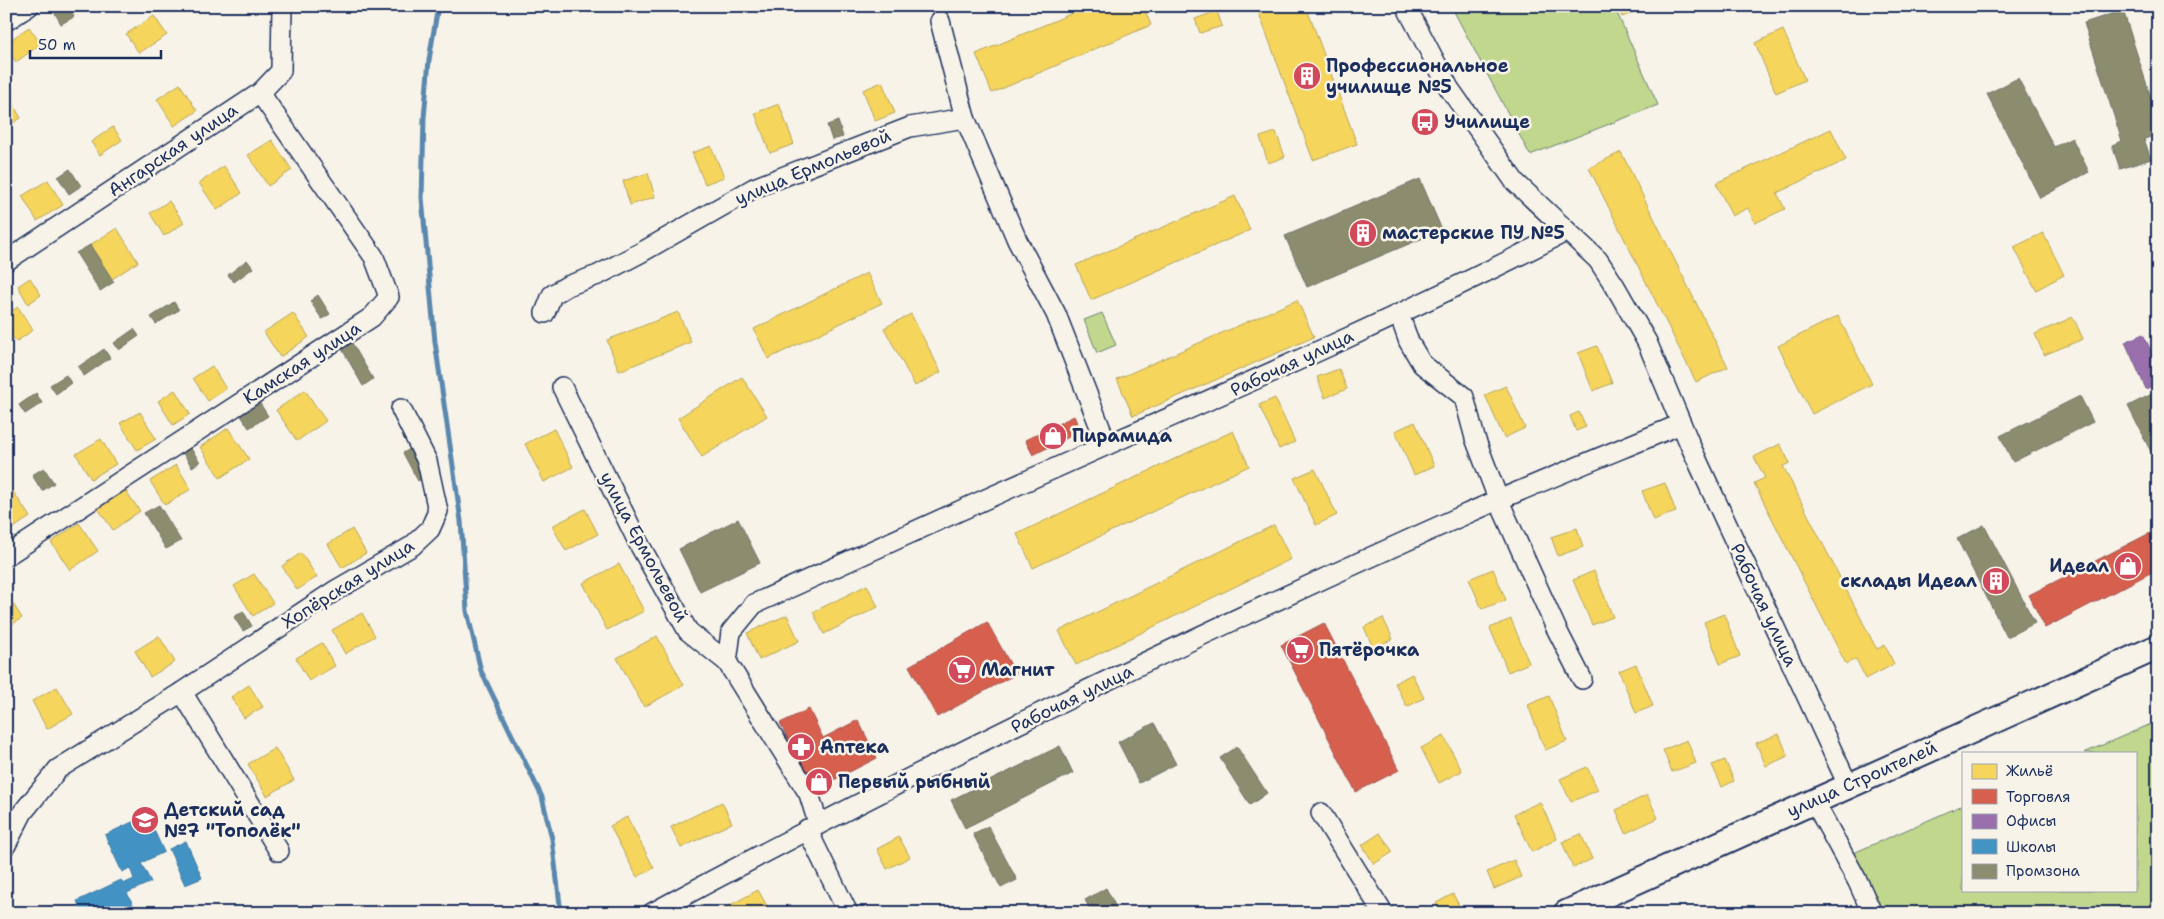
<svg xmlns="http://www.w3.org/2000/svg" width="2164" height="919" viewBox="0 0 2164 919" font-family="'Shantell Sans',sans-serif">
<rect width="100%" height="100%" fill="#f7f3e8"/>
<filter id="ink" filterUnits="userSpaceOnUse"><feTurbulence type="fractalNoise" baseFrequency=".02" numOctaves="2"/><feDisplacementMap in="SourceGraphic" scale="10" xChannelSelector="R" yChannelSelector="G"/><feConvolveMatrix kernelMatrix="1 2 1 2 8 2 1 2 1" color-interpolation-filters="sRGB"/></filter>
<g filter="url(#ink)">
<g fill="#c0d78d" stroke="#6e8376">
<polygon points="1451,6 1614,6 1658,105 1530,155"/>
<polygon points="1102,313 1116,345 1097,353 1084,320"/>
<polygon points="2158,721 2158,913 1876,913 1849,855 1963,805 1963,890 2135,890 2135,753 2084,753"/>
</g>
<g fill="#f6d55c" stroke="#b4a35d">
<polygon points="1089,6 1143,6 1151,25 992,93 976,54"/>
<polygon points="1261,6 1306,6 1357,144 1313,160 1257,8"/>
<polygon points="1618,6 1649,6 1622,17"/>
<polygon points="1217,11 1222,26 1200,33 1195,19"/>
<polygon points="154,16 167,35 139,53 126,34"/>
<polygon points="29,27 41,44 16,62 6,47 6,43"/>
<polygon points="1783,30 1805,80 1776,93 1755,43"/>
<polygon points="882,82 895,113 875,121 863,90"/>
<polygon points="180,84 197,111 174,126 157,99"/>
<polygon points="10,99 21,118 6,127 6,102"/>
<polygon points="779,104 794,144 770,153 755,113"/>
<polygon points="113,127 122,140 100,155 91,142"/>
<polygon points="1831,129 1846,160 1777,193 1785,209 1755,223 1748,208 1732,216 1716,183"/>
<polygon points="1276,132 1285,157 1268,163 1260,137"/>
<polygon points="272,140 292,170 268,186 248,155"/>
<polygon points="711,146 724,177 705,184 692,153"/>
<polygon points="1621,152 1728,367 1696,382 1589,168"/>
<polygon points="224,166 242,193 217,210 199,183"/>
<polygon points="648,173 655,197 630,205 623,181"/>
<polygon points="48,180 63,205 37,221 22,196"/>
<polygon points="1235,196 1250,230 1091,300 1076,265"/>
<polygon points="169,201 184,223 164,236 150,213"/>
<polygon points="117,228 138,262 112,279 90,245"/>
<polygon points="2043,233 2064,275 2036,290 2014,247"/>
<polygon points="867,273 882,303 768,359 754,329"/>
<polygon points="30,278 41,295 28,304 18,286"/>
<polygon points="1297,300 1314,337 1133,416 1117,379"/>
<polygon points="18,307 33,330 16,342 6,327 6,315"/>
<polygon points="678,312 691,342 619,371 607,340"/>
<polygon points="293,313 309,337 280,357 264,332"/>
<polygon points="911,314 941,372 915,386 884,328"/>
<polygon points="1838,316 1872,384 1812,414 1778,346"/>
<polygon points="2073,317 2083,339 2044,355 2035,334"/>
<polygon points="1597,346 1612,383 1593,391 1578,353"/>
<polygon points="212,366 226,389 208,401 193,378"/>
<polygon points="1339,369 1347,389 1325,398 1317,377"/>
<polygon points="742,377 767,416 702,457 678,418"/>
<polygon points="1506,386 1525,428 1504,438 1485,395"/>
<polygon points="175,390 190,414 173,425 158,401"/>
<polygon points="305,390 326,421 297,441 276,410"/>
<polygon points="1275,398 1295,442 1279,449 1259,405"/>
<polygon points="140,412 156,439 137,450 120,423"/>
<polygon points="1579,412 1586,427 1576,431 1570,416"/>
<polygon points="1415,422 1434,466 1414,475 1395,431"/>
<polygon points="228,428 249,459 220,478 200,447"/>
<polygon points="554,429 573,467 544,482 525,444"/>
<polygon points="1233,431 1249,466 1033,568 1017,534"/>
<polygon points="101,439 116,464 91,479 76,454"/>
<polygon points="1780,444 1790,463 1783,466 1874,644 1877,649 1885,645 1894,664 1866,679 1856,659 1846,664 1754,483 1765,478 1754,457"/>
<polygon points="176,465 191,489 165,505 150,481"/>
<polygon points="1315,469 1337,515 1316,525 1294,478"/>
<polygon points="1665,483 1676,512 1653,520 1642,491"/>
<polygon points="121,484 140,511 113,530 94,503"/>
<polygon points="10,487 30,517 6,533 6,490"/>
<polygon points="585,509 598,534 566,551 552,526"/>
<polygon points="79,523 98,551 70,570 51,542"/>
<polygon points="1274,525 1291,559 1076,665 1059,631"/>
<polygon points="1577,528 1583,547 1558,556 1551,537"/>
<polygon points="352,529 366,553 342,568 328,544"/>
<polygon points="301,553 317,577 297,590 282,566"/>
<polygon points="619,564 644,611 607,630 583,583"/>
<polygon points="1493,569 1506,600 1482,609 1469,579"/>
<polygon points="1594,571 1613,617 1592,625 1573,580"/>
<polygon points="254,574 273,603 253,616 234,586"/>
<polygon points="867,585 878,607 824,634 813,612"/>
<polygon points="6,593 22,618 6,628"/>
<polygon points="362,613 375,636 345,654 332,630"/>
<polygon points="1724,614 1740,656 1720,664 1704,622"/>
<polygon points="787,615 799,641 759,660 747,633"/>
<polygon points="1383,618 1393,639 1373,648 1364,627"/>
<polygon points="1511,619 1529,663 1508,672 1490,628"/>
<polygon points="159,636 175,662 150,677 135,651"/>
<polygon points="657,636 684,685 644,707 617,658"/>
<polygon points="322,643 335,666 309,681 296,658"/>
<polygon points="1636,664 1653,706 1636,713 1619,671"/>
<polygon points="1412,674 1424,698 1407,707 1395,683"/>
<polygon points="249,685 263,707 244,718 231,697"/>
<polygon points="57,687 73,714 47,729 32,701"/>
<polygon points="1549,696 1567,741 1545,750 1528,705"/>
<polygon points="1779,734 1788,756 1766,766 1756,743"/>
<polygon points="1444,736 1462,771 1439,783 1421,748"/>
<polygon points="1687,740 1696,763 1672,772 1663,750"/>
<polygon points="275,748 294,780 267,796 248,764"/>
<polygon points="1725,760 1734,781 1722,787 1712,765"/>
<polygon points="1587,767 1598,790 1571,802 1560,779"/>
<polygon points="1647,795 1658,818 1626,833 1616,810"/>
<polygon points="722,802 732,823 681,848 671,827"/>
<polygon points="1540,802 1557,839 1532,852 1514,814"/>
<polygon points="627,817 654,868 637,877 610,826"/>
<polygon points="1380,833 1393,852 1374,864 1362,845"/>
<polygon points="1581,834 1592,859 1573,868 1562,842"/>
<polygon points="899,837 910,857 887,869 877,849"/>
<polygon points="1514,860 1521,877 1494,889 1487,872"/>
<polygon points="758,890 771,913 716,913"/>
<polygon points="1453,894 1463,913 1441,913 1436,903"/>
</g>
<g fill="#d6604d" stroke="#9e5152">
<polygon points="1074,416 1081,431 1033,455 1025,440"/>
<polygon points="2150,533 2158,547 2158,569 2045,628 2029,595"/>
<polygon points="987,622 1016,674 937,717 909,666"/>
<polygon points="1324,623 1399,770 1356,792 1281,645"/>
<polygon points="809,709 823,738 858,720 877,758 814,790 780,723"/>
</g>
<polygon fill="#9970ab" stroke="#735c94" points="2143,334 2158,365 2158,383 2146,389 2125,342"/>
<g fill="#4393c3" stroke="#3775a5">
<polygon points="147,815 164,852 141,863 151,882 127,893 136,910 131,913 82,913 77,901 121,880 123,884 134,879 130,868 122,872 105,835"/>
<polygon points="186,841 202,878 185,885 169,849"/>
</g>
<g fill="#8c8c6e" stroke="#6a7069">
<polygon points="51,6 68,6 74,17 61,24"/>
<polygon points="2123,10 2158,120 2158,135 2144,139 2151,159 2120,169 2112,145 2122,141 2084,23"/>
<polygon points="2018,78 2054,147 2072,138 2089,172 2040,198 1987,94"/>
<polygon points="838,121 843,137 832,140 827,125"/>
<polygon points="70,169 81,186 69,194 58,177"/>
<polygon points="1420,179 1442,230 1307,287 1285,236"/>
<polygon points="90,245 114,282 100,291 76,253"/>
<polygon points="247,260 253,268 234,282 228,275"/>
<polygon points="318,295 330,314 322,319 310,301"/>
<polygon points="174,302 179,310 156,324 151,317"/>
<polygon points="134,329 139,336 119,350 114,343"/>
<polygon points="352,343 373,379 363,386 342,349"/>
<polygon points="104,349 110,358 84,376 78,367"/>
<polygon points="66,375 71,383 56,394 50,385"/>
<polygon points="2158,391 2158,466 2128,406"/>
<polygon points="36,393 42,403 25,414 19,405"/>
<polygon points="2080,396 2093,422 2013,462 2000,436"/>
<polygon points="259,402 268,416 249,428 240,414"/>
<polygon points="190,447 200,462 192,467 182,452"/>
<polygon points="412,448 427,476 418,481 403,453"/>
<polygon points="44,468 54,483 42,491 32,475"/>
<polygon points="159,505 181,541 166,549 144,513"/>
<polygon points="738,519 760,563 700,592 679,549"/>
<polygon points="1984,525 2035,623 2007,637 1957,539"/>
<polygon points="243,611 252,626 243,631 234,617"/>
<polygon points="1154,723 1176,764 1139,783 1118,742"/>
<polygon points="1060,746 1073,773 965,828 951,800"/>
<polygon points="1237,747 1267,793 1250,805 1220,758"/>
<polygon points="988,826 1017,880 1001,888 973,834"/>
<polygon points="1106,888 1119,913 1092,913 1085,900"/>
</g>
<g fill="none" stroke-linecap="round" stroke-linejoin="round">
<polyline stroke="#5a87ae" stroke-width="5" points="438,6 429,60 424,118 422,198 435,342 461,521 467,611 481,671 542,797 552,839 561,913"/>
<defs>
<g id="minor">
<polyline points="1406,6 1449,88 1515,182 1598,260 1615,286 1647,342 1691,447 1848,785"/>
<polyline points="6,21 29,6"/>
<polyline points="940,21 965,118 1017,240 1056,314 1107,445"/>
<polyline points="6,261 260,93 281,71 282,6"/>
<polyline points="545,313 552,295 567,286 598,275 642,252 754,188 910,127 965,118"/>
<polyline points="1399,314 1409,342 1422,364 1464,397 1475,438 1499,501 1556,628 1582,679"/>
<polyline points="562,387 639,544 688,631 727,662 809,794 818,823"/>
<polyline points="6,556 372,317 389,297 374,257 260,93"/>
<path d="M727,662L731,632L754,604C871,551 989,497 1107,445C1262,377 1417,309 1567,231"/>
<polyline points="182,692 279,851"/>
<polyline points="1814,801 1858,882 1872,913"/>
<polyline points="1321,813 1383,913"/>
<polyline points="807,829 848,913"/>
<polyline points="6,845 23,812 58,769 182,692 336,590 412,546 430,529 438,511 427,461 401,409"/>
<path d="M652,913C917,769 1189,638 1464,515C1536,483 1609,454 1681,424"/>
</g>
<polyline id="tertiary" points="1566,913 2158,647"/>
</defs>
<use href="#minor" stroke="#1b2f5e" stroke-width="22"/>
<use href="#tertiary" stroke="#1b2f5e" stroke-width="28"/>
<use href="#minor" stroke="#f7f3e8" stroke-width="19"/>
<use href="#tertiary" stroke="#f7f3e8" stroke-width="24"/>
</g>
</g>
<defs>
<symbol id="building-disc" viewBox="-11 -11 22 22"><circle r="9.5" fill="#d1495b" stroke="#f7f3e8"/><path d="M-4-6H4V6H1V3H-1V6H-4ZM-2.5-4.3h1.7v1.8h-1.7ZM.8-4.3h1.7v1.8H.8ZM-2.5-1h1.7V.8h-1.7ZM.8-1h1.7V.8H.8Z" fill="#fff"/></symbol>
<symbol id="bus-disc" viewBox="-11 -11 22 22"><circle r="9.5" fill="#d1495b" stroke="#f7f3e8"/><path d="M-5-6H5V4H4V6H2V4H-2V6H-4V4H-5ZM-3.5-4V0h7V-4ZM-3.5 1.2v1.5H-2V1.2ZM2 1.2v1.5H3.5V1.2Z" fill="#fff"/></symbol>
<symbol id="shop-disc" viewBox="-11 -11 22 22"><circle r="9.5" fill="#d1495b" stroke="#f7f3e8"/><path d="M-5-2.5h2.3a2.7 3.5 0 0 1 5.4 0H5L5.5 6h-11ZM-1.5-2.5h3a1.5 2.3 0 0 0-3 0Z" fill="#fff"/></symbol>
<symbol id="supermarket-disc" viewBox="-11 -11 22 22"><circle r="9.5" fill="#d1495b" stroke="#f7f3e8"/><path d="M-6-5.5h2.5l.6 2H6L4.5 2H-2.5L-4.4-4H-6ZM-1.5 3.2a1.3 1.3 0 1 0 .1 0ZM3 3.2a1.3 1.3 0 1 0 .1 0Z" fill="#fff"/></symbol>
<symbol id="pharmacy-disc" viewBox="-11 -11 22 22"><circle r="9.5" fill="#d1495b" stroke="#f7f3e8"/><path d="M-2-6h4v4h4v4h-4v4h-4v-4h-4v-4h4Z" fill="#fff"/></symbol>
<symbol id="school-disc" viewBox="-11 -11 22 22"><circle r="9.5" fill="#d1495b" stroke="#f7f3e8"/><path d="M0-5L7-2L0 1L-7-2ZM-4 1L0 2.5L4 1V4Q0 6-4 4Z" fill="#fff"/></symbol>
</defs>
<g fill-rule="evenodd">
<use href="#building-disc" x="1291" y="60" width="32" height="32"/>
<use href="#bus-disc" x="1409" y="106" width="32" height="32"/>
<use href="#building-disc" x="1347" y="217" width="32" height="32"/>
<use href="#shop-disc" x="1037" y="420" width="32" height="32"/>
<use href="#shop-disc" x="2112" y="550" width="32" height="32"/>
<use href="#building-disc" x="1980" y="565" width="32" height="32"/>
<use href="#supermarket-disc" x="1284" y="634" width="32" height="32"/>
<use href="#supermarket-disc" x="946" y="654" width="32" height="32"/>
<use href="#pharmacy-disc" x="785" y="731" width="32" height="32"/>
<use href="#shop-disc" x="803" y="766" width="32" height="32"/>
<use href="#school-disc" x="129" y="804" width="32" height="32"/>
</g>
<g text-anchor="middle" stroke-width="5" stroke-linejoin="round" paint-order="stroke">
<g font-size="18" font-weight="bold" fill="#1b2f5e" stroke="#f7f3e8" text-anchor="start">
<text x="1326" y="72">Профессиональное<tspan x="1326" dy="21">училище №5</tspan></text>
<text x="1444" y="128">Училище</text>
<text x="1382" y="239">мастерские ПУ №5</text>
<text x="1072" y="442">Пирамида</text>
<text x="2109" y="572" text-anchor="end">Идеал</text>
<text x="1977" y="587" text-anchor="end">склады Идеал</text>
<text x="1319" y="656">Пятёрочка</text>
<text x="981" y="676">Магнит</text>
<text x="820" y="753">Аптека</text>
<text x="838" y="788">Первый рыбный</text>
<text x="164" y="816">Детский сад<tspan x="164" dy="21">№7 "Тополёк"</tspan></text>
</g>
<g font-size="18" fill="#1b2f5e" stroke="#f7f3e8">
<text transform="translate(173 150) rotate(-34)" y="6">Ангарская улица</text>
<text transform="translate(813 167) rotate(-23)" y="6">улица Ермольевой</text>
<text transform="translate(302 363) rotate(-33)" y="6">Камская улица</text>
<text transform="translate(1292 363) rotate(-25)" y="6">Рабочая улица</text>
<text transform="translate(644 547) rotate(62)" y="6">улица Ермольевой</text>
<text transform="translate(348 584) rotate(-32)" y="6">Хопёрская улица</text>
<text transform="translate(1764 605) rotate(65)" y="6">Рабочая улица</text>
<text transform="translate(1072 699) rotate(-26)" y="6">Рабочая улица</text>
<text transform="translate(1862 779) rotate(-24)" y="6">улица Строителей</text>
</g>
</g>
<rect width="2164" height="919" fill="none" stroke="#f7f3e8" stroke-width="25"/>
<rect x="12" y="12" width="2139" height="894" fill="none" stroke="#1b2f5e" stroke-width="2" filter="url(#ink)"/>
<rect x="1962" y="752" width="175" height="140" fill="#f7f3e8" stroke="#9fa5b1"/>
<rect x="1972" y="764" width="25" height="15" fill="#f6d55c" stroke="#9fa5b1"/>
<text x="2006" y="776" font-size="15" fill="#1b2f5e">Жильё</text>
<rect x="1972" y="789" width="25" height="15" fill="#d6604d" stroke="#9fa5b1"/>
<text x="2006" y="802" font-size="15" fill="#1b2f5e">Торговля</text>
<rect x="1972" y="814" width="25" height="15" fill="#9970ab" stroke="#9fa5b1"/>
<text x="2006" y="826" font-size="15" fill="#1b2f5e">Офисы</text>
<rect x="1972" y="839" width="25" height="15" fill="#4393c3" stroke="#9fa5b1"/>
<text x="2006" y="852" font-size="15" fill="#1b2f5e">Школы</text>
<rect x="1972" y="864" width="25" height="15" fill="#8c8c6e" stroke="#9fa5b1"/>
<text x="2006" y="876" font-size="15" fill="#1b2f5e">Промзона</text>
<path d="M30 50v8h131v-8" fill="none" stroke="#1b2f5e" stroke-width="2.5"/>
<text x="38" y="50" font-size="15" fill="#1b2f5e" stroke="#f7f3e8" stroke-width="4" paint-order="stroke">50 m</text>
</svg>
